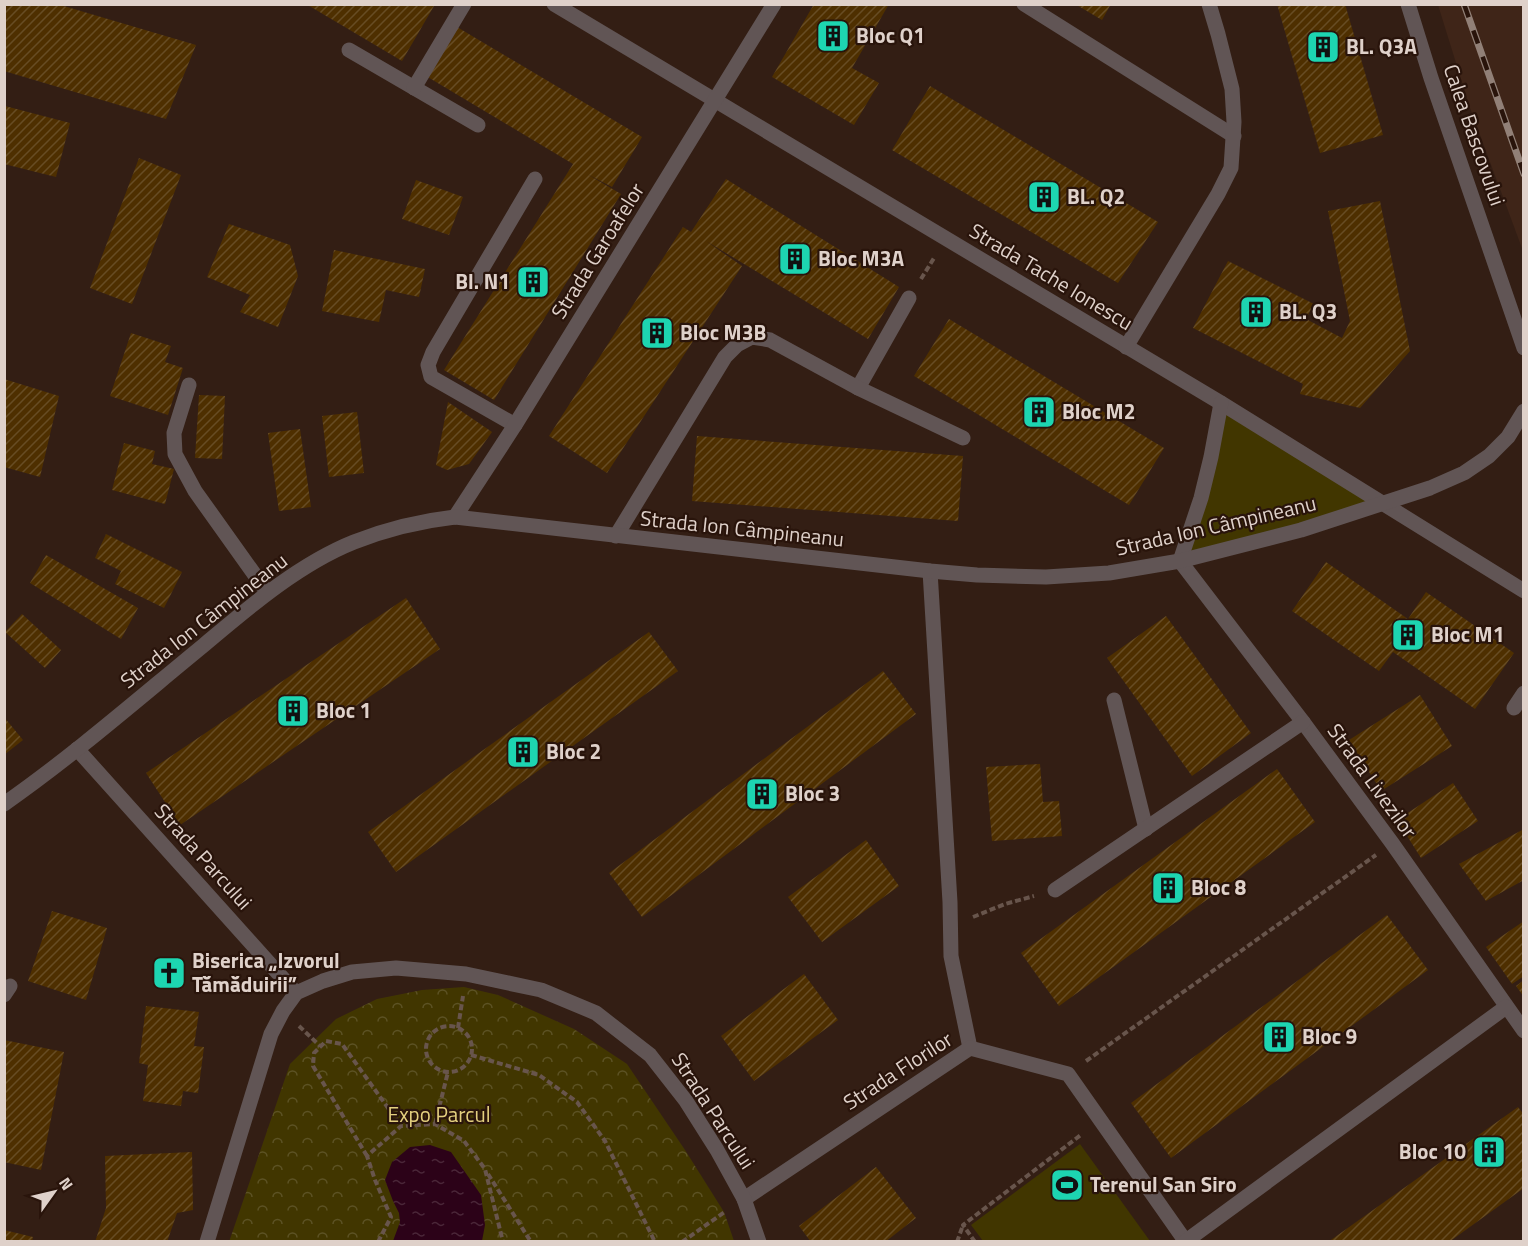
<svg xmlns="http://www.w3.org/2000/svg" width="1528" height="1246" viewBox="0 0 1528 1246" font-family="'Titillium Web',sans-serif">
<defs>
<pattern id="park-crowns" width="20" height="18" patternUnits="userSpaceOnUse" patternTransform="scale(1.5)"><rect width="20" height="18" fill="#413600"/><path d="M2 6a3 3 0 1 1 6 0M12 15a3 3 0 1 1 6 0" fill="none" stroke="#5c5224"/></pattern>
<pattern id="water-ripples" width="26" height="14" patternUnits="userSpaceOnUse" patternTransform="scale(1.5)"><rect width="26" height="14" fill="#2c0218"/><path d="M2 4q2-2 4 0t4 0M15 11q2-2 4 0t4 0" fill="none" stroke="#4a2638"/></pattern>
<pattern id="building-hatch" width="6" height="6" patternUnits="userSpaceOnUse" patternTransform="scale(1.5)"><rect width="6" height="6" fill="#4e2f00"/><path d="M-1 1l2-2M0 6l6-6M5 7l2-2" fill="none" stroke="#674c24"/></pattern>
</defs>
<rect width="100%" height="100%" fill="#331e14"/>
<polygon fill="#3f2518" points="1438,5 1523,5 1523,251 1470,108"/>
<g fill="#413600">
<polygon points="1221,403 1381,504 1180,561"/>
<polygon points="1080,1144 1150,1241 983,1241 971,1225"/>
</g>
<polygon fill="url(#park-crowns)" points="464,987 498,995 574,1029 627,1064 685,1150 724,1212 734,1241 229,1242 290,1064 336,1019 377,999 422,990"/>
<polygon fill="url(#water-ripples)" points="430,1145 451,1152 481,1195 485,1225 482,1241 393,1241 400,1222 399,1213 393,1201 385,1180 392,1162 410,1147"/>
<g fill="url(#building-hatch)">
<polygon points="4,4 57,4 196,45 166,119 4,71"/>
<polygon points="306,4 432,4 434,6 402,61"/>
<polygon points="814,4 889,4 852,68 879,83 854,125 772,77"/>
<polygon points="1075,4 1111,4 1102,20"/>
<polygon points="1277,4 1345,4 1383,135 1320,153"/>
<polygon points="457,27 642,137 612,187 587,174 621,194 494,400 444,370 573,164 426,76"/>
<polygon points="930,86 1158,222 1118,283 892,150"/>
<polygon points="5,106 70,123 56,177 4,164"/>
<polygon points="139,158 181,175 132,304 90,288"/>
<polygon points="726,179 899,287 868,339 706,241 742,266 607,473 549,436 683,227 691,232"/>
<polygon points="416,180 463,197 449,235 402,219"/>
<polygon points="1380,201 1410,351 1360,408 1300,394 1303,384 1193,328 1228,261 1314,304 1306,319 1342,338 1350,321 1328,211"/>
<polygon points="229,224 290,245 298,276 278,327 240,312 250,295 207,277"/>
<polygon points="334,250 425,269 419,297 386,290 379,322 322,311"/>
<polygon points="949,319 1164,448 1129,505 914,376"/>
<polygon points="131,333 171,346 165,362 183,368 168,415 110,396"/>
<polygon points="4,379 59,396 40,477 4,467"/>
<polygon points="199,395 225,396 222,459 195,458"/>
<polygon points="448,402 492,432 469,464 447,470 436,465"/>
<polygon points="357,412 364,473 329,477 322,416"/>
<polygon points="300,429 311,507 279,511 268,433"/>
<polygon points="697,436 963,456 958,521 692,501"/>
<polygon points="124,443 155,451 152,464 174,469 165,504 112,490"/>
<polygon points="106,534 182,572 164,608 115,584 121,571 95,558"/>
<polygon points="46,555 138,608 121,639 30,583"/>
<polygon points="1326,562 1408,619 1426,592 1514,653 1475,709 1393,652 1379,671 1292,611"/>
<polygon points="406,598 440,649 180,825 146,773"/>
<polygon points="22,614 61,650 45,668 5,632"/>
<polygon points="1166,616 1251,733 1192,776 1107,658"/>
<polygon points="649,632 678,671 396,872 368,832"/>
<polygon points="883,671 916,714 642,917 609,873"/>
<polygon points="1420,695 1452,746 1381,791 1349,740"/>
<polygon points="4,717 23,740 4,755"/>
<polygon points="1040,764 1043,802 1059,801 1062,836 992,841 986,767"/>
<polygon points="1277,769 1315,822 1059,1006 1021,953"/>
<polygon points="1453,783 1478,821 1421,858 1397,820"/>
<polygon points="1524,829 1524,880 1486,901 1459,864"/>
<polygon points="866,840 899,886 822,942 788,897"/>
<polygon points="52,911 107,928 86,1000 28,981"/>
<polygon points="1387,915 1428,970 1171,1158 1131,1103"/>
<polygon points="1524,921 1524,976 1512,984 1486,947"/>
<polygon points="804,974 838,1020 754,1081 721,1036"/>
<polygon points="1524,980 1524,997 1516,986"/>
<polygon points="146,1006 199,1012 194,1046 204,1047 198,1093 183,1091 181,1106 143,1101 148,1065 139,1063"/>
<polygon points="4,1040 64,1052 41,1170 4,1162"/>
<polygon points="1518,1107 1524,1115 1524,1188 1449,1242 1328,1242"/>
<polygon points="192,1152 193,1210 177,1213 167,1242 95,1242 106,1208 105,1156"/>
<polygon points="876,1167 916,1218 885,1242 811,1242 799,1226"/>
<polygon points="4,1230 33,1237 32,1242 4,1242"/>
</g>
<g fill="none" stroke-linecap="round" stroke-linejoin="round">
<g stroke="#68554c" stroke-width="4" stroke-dasharray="6 3" stroke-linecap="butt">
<polyline points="921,279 934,258"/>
<polyline points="973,917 1005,904 1034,896"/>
<polyline points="299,1026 320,1046"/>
<circle cx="449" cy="1049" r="23"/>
<polyline points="458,1028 463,996"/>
<polyline points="471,1055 539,1075 577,1102 605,1141 655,1242"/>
<polyline points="1086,1061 1376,855"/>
<polyline points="435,1124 448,1072"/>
<polyline points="367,1156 313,1066 314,1053 326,1041 342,1044 401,1126"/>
<polyline points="488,1174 531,1242"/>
<polyline points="378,1242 391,1217 375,1180 367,1156 401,1126 435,1124 464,1141 485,1169 503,1242"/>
<polyline points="682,1242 726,1211"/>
<polyline points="957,1242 963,1225"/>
<polyline points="975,1242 963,1225 1082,1134"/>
</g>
<g stroke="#615555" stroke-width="15">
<polyline points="554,4 1221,403 1524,591"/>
<polyline points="1024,4 1234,136"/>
<polyline points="1408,4 1431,78 1524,348"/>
<polyline points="349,50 478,125"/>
<polyline points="414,88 464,4"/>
<polyline points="1126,347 1218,194 1231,168 1234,122 1232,89 1218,34 1209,4"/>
<polyline points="189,385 174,433 175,454 195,491 267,592"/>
<polyline points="858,388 909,298"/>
<polyline points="1221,403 1211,457 1201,498 1180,561 1303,722 1392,843 1524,1031"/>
<polyline points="515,425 431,377 428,365 433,352 535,179"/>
<polyline points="455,517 515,425 774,4"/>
<polyline points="616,536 725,357 737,345 752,337 770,340 858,388 963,438"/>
<polyline points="930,571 950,902 951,956 970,1048"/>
<polyline points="1114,700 1146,829"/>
<polyline points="1514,708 1524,693"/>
<polyline points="77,749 296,993"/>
<path d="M4,804C74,755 138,699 204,645C249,607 299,564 354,542C387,529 420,521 455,517L930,571L977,575L1046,577L1109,573L1180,561L1301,530L1430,488L1464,473L1489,456L1508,437L1524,411"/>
<polyline points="1055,890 1303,722"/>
<polyline points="4,995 10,986"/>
<polyline points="744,1199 970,1048 1068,1074 1186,1242"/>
<polyline points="1186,1241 1506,1007"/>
<polyline points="207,1242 271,1034 283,1011 296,993 323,981 352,972 396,968 466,974 541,990 596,1013 650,1055 686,1101 717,1150 744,1199 759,1242"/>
</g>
<defs>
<polyline id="rail" points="1464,4 1524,174"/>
</defs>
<use href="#rail" stroke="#918077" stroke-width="7"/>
<use href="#rail" stroke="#29140b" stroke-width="4.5" stroke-dasharray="14" stroke-linecap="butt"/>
</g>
<defs>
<symbol id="building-square" viewBox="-11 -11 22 22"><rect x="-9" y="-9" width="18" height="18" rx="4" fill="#1dd5b1" stroke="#29140b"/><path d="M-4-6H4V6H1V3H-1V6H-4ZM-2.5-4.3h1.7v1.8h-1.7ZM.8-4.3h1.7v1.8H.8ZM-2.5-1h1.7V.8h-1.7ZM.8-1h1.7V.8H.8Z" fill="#111"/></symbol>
<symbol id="church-square" viewBox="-11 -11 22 22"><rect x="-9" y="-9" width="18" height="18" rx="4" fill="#1dd5b1" stroke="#29140b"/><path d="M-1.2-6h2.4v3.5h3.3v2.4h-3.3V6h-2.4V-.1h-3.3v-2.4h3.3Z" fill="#111"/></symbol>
<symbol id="stadium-square" viewBox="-11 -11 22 22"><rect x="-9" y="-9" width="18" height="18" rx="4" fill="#1dd5b1" stroke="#29140b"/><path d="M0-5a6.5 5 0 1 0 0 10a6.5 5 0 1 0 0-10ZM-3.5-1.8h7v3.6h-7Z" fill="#111"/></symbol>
</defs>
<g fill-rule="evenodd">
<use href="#building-square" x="814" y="17" width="38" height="38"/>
<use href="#building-square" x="1304" y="28" width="38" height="38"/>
<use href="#building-square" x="1025" y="178" width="38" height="38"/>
<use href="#building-square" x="776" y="240" width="38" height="38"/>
<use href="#building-square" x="514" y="263" width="38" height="38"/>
<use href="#building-square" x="1237" y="293" width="38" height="38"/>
<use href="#building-square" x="638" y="314" width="38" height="38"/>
<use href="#building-square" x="1020" y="393" width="38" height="38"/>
<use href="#building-square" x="1389" y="616" width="38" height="38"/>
<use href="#building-square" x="274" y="692" width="38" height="38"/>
<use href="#building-square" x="504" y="733" width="38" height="38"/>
<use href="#building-square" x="743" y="775" width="38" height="38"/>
<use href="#building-square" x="1149" y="869" width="38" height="38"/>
<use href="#church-square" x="150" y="954" width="38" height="38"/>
<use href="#building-square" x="1260" y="1018" width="38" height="38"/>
<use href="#building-square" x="1470" y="1133" width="38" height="38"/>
<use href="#stadium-square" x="1048" y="1166" width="38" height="38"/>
</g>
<g text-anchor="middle" stroke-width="4.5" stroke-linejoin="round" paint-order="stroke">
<g font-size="21" font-weight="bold" fill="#dfd1ca" stroke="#29140b" text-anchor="start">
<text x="856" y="43">Bloc Q1</text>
<text x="1346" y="54">BL. Q3A</text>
<text x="1067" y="204">BL. Q2</text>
<text x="818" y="266">Bloc M3A</text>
<text x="510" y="289" text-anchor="end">Bl. N1</text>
<text x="1279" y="319">BL. Q3</text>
<text x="680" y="340">Bloc M3B</text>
<text x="1062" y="419">Bloc M2</text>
<text x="1431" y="642">Bloc M1</text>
<text x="316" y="718">Bloc 1</text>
<text x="546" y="759">Bloc 2</text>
<text x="785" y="801">Bloc 3</text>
<text x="1191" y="895">Bloc 8</text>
<text x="192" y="968">Biserica „Izvorul<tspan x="192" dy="24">Tămăduirii”</tspan></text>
<text x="1302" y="1044">Bloc 9</text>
<text x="1466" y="1159" text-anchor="end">Bloc 10</text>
<text x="1090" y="1192">Terenul San Siro</text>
</g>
<g font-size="21" fill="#dfd1ca" stroke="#29140b">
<text transform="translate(1474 135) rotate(71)" y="7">Calea Bascovului</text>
<text transform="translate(598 251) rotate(-58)" y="7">Strada Garoafelor</text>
<text transform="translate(1051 277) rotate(31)" y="7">Strada Tache Ionescu</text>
<text transform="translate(1216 526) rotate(-13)" y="7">Strada Ion Câmpineanu</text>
<text transform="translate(742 529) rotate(6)" y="7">Strada Ion Câmpineanu</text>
<text transform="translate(204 621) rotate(-38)" y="7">Strada Ion Câmpineanu</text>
<text transform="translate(1372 781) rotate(54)" y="7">Strada Livezilor</text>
<text transform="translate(203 857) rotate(48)" y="7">Strada Parcului</text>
<text transform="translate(898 1071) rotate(-33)" y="7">Strada Florilor</text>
<text transform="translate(713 1111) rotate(57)" y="7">Strada Parcului</text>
</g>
<g font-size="21" fill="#e3cf7e" stroke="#29140b">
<text x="439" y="1122">Expo Parcul</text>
</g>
</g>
<rect width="1528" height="1246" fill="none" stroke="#dfd1ca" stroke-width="12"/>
<g transform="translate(54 1192) rotate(56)" stroke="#29140b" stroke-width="4.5" paint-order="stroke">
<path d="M0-4.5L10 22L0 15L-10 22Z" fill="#dfd1ca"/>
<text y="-9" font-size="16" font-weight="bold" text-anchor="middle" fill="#dfd1ca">N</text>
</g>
</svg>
